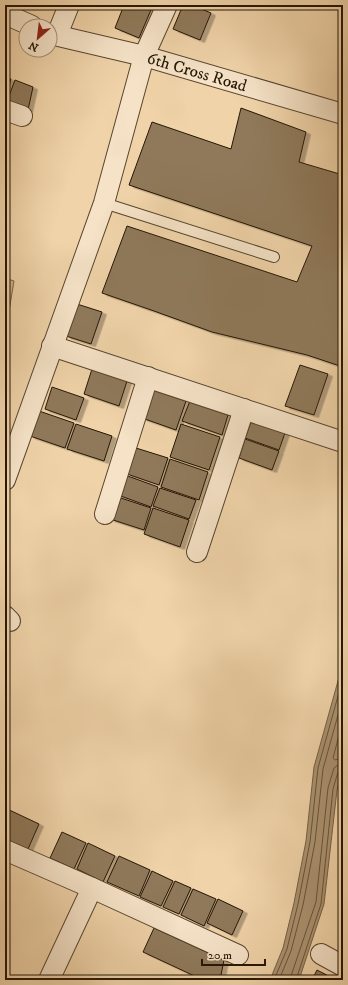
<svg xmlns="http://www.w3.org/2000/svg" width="348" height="985" viewBox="0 0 348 985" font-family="'IM FELL DW Pica',serif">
<defs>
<filter id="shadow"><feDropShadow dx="4.5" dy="2.5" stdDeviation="0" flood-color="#0004"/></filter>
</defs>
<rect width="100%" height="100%" fill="#f0d3a9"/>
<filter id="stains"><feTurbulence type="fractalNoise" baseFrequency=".005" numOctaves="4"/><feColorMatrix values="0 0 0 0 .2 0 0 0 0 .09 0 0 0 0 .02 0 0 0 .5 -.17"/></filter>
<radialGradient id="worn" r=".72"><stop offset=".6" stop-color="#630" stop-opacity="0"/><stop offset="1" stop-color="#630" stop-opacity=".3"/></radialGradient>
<polygon fill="#ceb38d" stroke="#7a6549" points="5,278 14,281 5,335"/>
<polygon fill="#ab9371" stroke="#766146" points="343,663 343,767 337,790 324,904 299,980 270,980 283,948 294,903 306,841 314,767"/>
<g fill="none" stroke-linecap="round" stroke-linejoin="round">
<g stroke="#68553b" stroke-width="1">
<polyline points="343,720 333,758 335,760 343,758"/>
<polyline points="274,980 287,949 298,904 310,842 318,768 343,678"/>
<polyline points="279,980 291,951 303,905 315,842 323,769 343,697"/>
<polyline points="291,980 291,976 316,902 328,788 334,768 338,765 343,764"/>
<polyline points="296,980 321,904 333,789 338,772 340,770 343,769"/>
</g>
</g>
<g fill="#8f795a" stroke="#261705" filter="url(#shadow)">
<polygon points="124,5 153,5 139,38 115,28"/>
<polygon points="183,5 192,5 211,13 200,40 173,29"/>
<polygon points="5,77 11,79 5,98"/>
<polygon points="15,80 33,87 28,110 6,104"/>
<polygon points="241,108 306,132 299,162 343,175 343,367 307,355 212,332 154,311 102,293 127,226 297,282 312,246 129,185 152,122 231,149"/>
<polygon points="77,304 102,312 91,344 66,336"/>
<polygon points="300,365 328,374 314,415 285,406"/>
<polygon points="92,369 127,381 119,406 84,394"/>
<polygon points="52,387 84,398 76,420 45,409"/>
<polygon points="152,389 186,401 176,430 142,418"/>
<polygon points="190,401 228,415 222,435 182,421"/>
<polygon points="39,411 74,423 65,448 30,436"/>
<polygon points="252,419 286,430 279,450 245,438"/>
<polygon points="76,424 112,436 104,461 67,449"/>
<polygon points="181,424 220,437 209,470 170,457"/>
<polygon points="245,439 279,451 272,470 239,458"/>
<polygon points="136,448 168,458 159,485 127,474"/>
<polygon points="170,459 208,472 199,500 161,487"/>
<polygon points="125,475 158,487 151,507 118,495"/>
<polygon points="160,488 196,500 189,519 153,506"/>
<polygon points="118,497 151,508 144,530 110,519"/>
<polygon points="153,508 189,520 180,547 144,534"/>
<polygon points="5,808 39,824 28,849 5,839"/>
<polygon points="62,832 86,843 74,869 50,858"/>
<polygon points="88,843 115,856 103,882 77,869"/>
<polygon points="119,856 150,870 139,896 107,882"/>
<polygon points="152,871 173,881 161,906 140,897"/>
<polygon points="175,881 191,888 179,914 163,907"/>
<polygon points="193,889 216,899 204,926 181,915"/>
<polygon points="218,899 243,911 232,935 207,923"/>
<polygon points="154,928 224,960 220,980 203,980 143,952"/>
<polygon points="317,970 336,980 312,980"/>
</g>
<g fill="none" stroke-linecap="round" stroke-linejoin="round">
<defs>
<polyline id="lane" points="104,203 274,257"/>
<g id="street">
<polyline points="5,14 32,26"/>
<path id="s1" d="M50,34L144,56L343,114"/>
<polyline points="57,35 69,5"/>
<polyline points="5,110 22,116"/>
<polyline points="52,346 343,442"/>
<polyline points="5,480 104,203 144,56 167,5"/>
<polyline points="105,514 148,377"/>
<polyline points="197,552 244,409"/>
<polyline points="5,616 10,621"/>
<polyline points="5,850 92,888 238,955"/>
<polyline points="321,954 343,966"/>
<polyline points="49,980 92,888"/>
</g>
</defs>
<use href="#lane" stroke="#58462e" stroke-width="12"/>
<use href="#street" stroke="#58462e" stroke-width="22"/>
<use href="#lane" stroke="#f5e2c7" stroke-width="10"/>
<use href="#street" stroke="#f5e2c7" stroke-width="20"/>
</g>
<g text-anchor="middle" stroke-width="4" stroke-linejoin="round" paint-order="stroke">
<g font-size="17" fill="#261705" stroke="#f5e2c7">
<text dy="6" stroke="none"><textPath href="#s1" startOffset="152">6th Cross Road</textPath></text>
</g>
</g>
<rect width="348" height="985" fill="none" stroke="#f0d3a9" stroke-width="20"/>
<rect x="6" y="6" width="336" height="973" fill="none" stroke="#261705" stroke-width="2"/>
<rect x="10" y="10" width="328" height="965" fill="none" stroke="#261705"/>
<g transform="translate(38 38) rotate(208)"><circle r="19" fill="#f5e2c7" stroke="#a29179"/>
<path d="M0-3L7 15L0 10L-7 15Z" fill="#8f2418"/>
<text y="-6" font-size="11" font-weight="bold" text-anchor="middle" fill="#261705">N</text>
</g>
<path d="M202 959v6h63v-6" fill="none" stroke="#261705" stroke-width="2"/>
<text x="208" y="959" font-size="12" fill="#261705" stroke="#f5e2c7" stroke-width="3" paint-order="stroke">20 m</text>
<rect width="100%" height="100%" filter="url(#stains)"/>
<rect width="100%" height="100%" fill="url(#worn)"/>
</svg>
